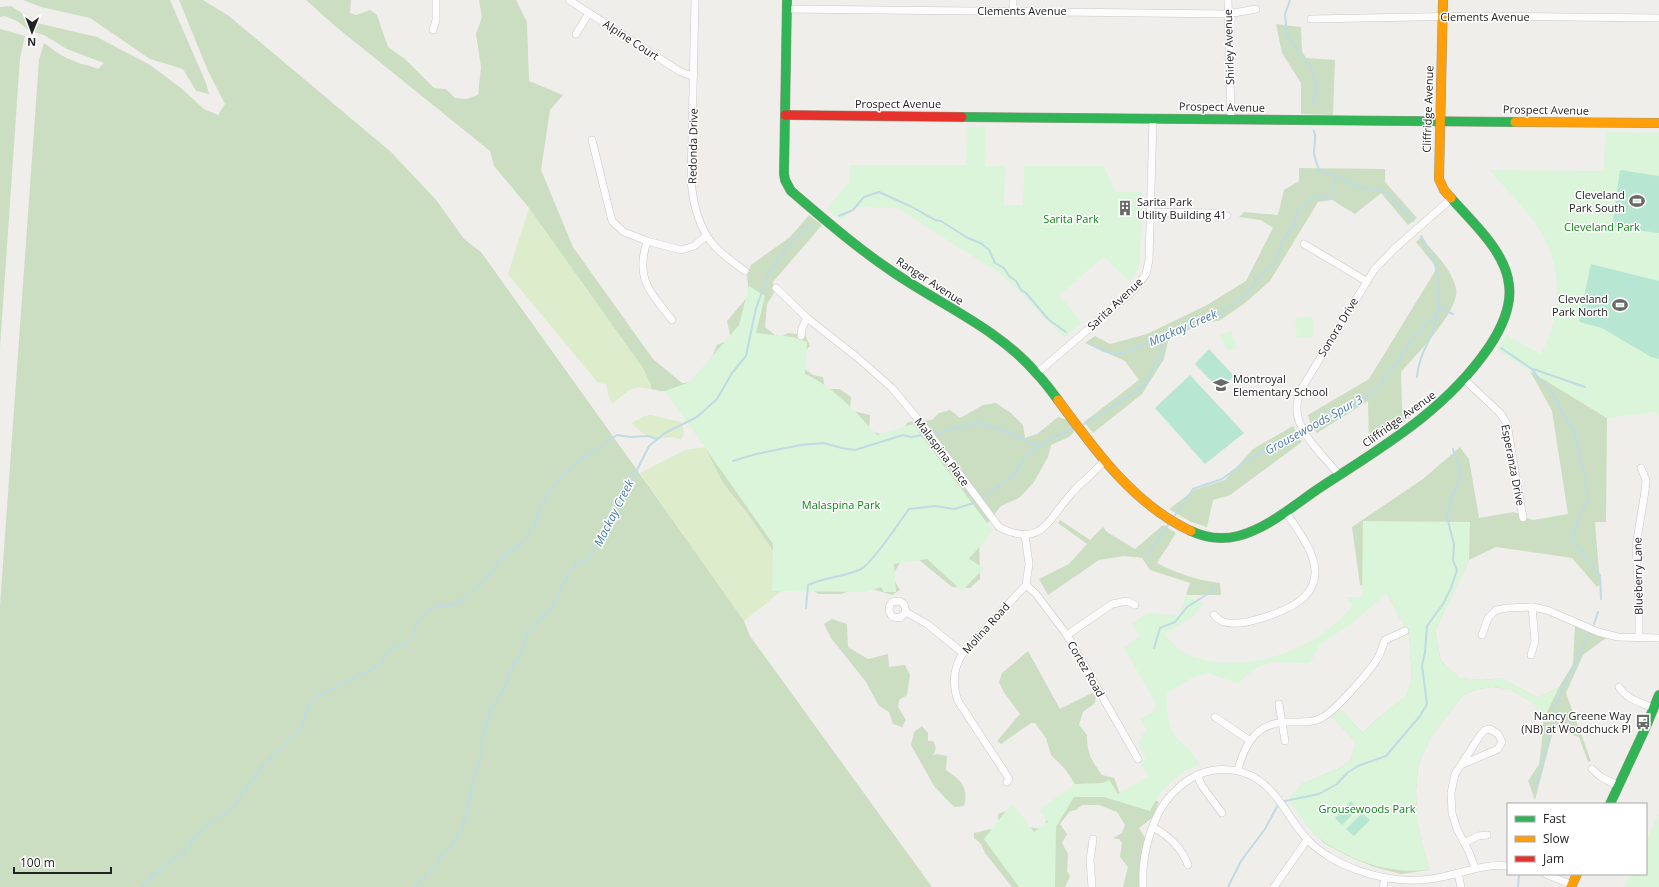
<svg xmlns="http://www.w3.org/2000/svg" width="1659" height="887" viewBox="0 0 1659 887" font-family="'Open Sans',sans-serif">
<rect width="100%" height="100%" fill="#f0eeeb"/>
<g fill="#ddeccb">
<path d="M529,208L644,369L651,385V389C630,384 628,391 612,404L609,397L606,384L598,383L508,274Z"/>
<path d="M651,415L681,422C684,428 685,435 681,440C673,435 664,439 656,438C645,436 639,430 631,423L645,416Z"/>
<polygon points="706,447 723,483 747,513 794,581 744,621 640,473 685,450"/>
</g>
<g fill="#cbdec1">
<polygon points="23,0 170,0 206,83 209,94 196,91 183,69 150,59 90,18 41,7"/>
<path d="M179,0H203L229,16L391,152L437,201L464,239L481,252C569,375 657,497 744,621L750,636L932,887H0V605L39,60L44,43C54,50 62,57 74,61C82,65 90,65 98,69L104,63L67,49L44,35L30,31L17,21L5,16L0,17V7L11,6L37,23L97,37L150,65L182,89L204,109L218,115L225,104L208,71Z"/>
<path d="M306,0H351L350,13L356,15L370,10L377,15L388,47L405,59L434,88L446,89L455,98L466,99L478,95L481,67L476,34L482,17L479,0H516L527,22L529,81L563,95L550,110L541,170L573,247L653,359L682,383L695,382L707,369L717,345L731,339L727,321L749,295L747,276L751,265L790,237L809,215L822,225L773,282L774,293L767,304L765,327L779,338L788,333L805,335L810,346L803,353L801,366L813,375L823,377L825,389H840L851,397L850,410L870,415L869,431L884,435L901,432L908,422L932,420L939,413L950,410L960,418L983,405L996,403L1011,413L1023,425L1025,438L1037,434L1058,417C1068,420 1073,421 1074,432L1069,437L1051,445L1048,457L1034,482L1019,498L1001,506L979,534L980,579L970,588L952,587L913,555L903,558L892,576L900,590L892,595L862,586L841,594H819L794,581L747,513L723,483L677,391H661L651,389V385L643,368L529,208L494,166L490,151L335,26Z"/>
<polygon points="1276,24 1301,27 1302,51 1306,58 1335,60 1333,115 1301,114 1301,83 1282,53"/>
<polygon points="0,29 25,36 20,58 0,348"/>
<polygon points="1299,168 1385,169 1385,182 1417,218 1408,225 1381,193 1355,214 1332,200 1318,202 1270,281 1245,303 1219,321 1203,322 1168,341 1164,359 1142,394 1093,433 1084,422 1139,380 1125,361 1085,343 1095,336 1110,344 1147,334 1207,305 1246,281 1273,228 1261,220 1239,217 1244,212 1278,215 1284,190 1299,181"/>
<path d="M1421,237C1434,253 1451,268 1456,288C1461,310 1415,356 1401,372L1402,408L1410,418L1369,444L1368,401L1317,433L1311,425L1308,415L1369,379L1437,268L1416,242Z"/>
<polygon points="1530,371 1607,418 1606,522 1595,522 1600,585 1597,587 1572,558 1496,547 1469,560 1435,631 1441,661 1459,678 1483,680 1501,678 1538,698 1559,687 1573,664 1575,626 1606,638 1583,655 1566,693 1591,761 1588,762 1579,737 1554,728 1535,800 1528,781 1539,764 1542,741 1543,721 1534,704 1510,689 1491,687 1474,690 1462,696 1430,738 1418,766 1416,791 1417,822 1429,870 1401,874 1374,867 1348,856 1324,843 1315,835 1289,799 1302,784 1340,768 1351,759 1356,742 1332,717 1340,709 1363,733 1376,720 1407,695 1412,678 1409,635 1387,593 1360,585 1352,527 1423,479 1460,447 1469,459 1479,518 1514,512 1533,520 1568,514 1552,411"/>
<polygon points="1293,426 1302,442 1230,495 1213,500 1207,527 1191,522 1169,509 1194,490 1225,480 1253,449"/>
<path d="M1060,520L1090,540L1103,527L1107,532L1135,549L1163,525L1176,533L1157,563C1178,574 1197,580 1220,583L1221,595H1186L1190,583L1150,570L1142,558L1124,556L1099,560L1048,595L1039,579L1069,564L1087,544L1058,523Z"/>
<polygon points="832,619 847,624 848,647 868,659 888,654 889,667 905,665 910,675 907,695 899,700 898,707 906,720 902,727 893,724 889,712 879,706 866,682 831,638 824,624"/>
<path d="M1028,651L1060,709L1092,693L1096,696L1095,703L1083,712L1079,725L1087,735C1087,753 1091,760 1102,775L1114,778L1121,796H1147L1159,802L1152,818L1139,828L1145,838L1141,858L1140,887H1123L1128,867L1120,857L1122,843L1119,839L1113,838L1122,833L1125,825L1117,812L1099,805H1082L1076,810L1070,811L1060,824L1067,834L1062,843L1068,854L1067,871L1070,876L1065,887H1012L985,853L981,844L974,838V833L999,827L998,814L1012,809L1025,827L1044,829L1049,812L1075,784L1065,769L1051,755L1046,738L1035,723H1031L1001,744L997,741L1020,714L1003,691L999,682L1002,673Z"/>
<path d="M922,726L928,733V741H933L936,748L933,755L937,754L947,756L946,770C961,780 969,787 964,806L954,807L934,786L911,745L914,732Z"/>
</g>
<g fill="#daf5da">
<polygon points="967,127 986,127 985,166 1005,166 1004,205 1023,205 1024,166 1104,166 1115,192 1142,192 1140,263 1136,273 1130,282 1104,257 1059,295 1082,323 1064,338 1015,287 999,273 897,208 853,207 842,221 827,209 849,181 849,165 966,165"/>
<path d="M1605,132L1659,133V416L1653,412L1607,418L1497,350L1506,335L1541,354C1562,314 1563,267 1539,229C1525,207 1506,189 1489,170L1604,171Z"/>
<path d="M749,286L765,296L756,333L793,337L807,342L805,374C834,387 856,412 877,435L913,424L993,531L969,559L984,568L962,591L927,559L894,564L896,592H884L881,587L865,592L772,591L773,544L665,391L690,382L739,325Z"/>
<polygon points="1312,316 1314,336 1297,338 1295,318"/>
<polygon points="1231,331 1237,349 1226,350 1220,335"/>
<path d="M1363,521L1470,522L1469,560L1435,631L1441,661L1459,678L1483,680L1501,678L1538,698L1559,687L1543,721L1533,704L1510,689L1491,687L1474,690L1462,696L1430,738L1418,766L1416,791L1417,822L1429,870C1397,873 1368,867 1340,851C1331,846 1322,842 1314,834C1305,824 1297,811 1289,799L1302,784L1340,768L1351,759L1356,742L1332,717L1340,709L1363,733L1376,720L1407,695L1412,678L1409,635L1387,593L1353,623L1320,644L1310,663L1271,662L1256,668L1238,683L1207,673L1190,679L1167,693C1167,709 1166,726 1177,738C1186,748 1195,752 1199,765C1177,773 1160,790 1150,811L1104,797H1074L1056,827L1055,887H1019L984,839L1012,803L1034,832L1048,822L1039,810L1075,784L1103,783L1109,780L1118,794L1148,776L1140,762L1146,758C1139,746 1134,741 1147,731L1140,719L1153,712L1156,704L1124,648L1140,636L1132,624L1148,613L1179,616L1186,595L1203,604L1194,616L1164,634C1170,640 1177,649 1185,653C1225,673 1283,660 1319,636C1332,628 1343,617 1353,605L1345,597H1362Z"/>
<polygon points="1659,814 1659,887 1624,887 1630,874 1646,874 1646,841"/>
</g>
<g fill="#b7e6d2">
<polygon points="1620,170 1659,176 1659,233 1612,227"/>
<polygon points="1591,264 1659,281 1659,359 1651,357 1602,328 1580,322 1579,320"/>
<polygon points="1209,349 1234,376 1220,390 1195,364"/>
<polygon points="1190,375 1244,433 1205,464 1155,408"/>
<polygon points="1351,801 1358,809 1342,825 1335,818"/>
<polygon points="1362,813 1370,820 1354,836 1346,829"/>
</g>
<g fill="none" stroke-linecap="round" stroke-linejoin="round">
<g stroke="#bfdbe3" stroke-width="2">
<polyline points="1290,0 1285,14 1287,35 1314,72 1316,90 1313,97 1315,105"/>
<polyline points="1334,174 1345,181 1359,187 1386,192 1413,221"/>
<polyline points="839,216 853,210 864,197 879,192 912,207 935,220 941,221 966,237 982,244 989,250 995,263 1004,268 1009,276 1016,281 1021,290 1026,293 1049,320 1066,332"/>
<polyline points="1437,307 1453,314"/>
<path d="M1092,345L1104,351L1119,354L1173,334L1176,330L1198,319L1215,315L1231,306L1250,290L1263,272L1273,266L1285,236L1294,226L1297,214L1300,207L1311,199L1319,196L1327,198L1333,195L1334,174L1319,171C1318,164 1314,159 1314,152C1314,143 1317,140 1314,131"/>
<polyline points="1501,348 1532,369 1540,380 1552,392 1566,419 1573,429 1579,448 1580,464 1585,475 1588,501 1581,513 1572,539 1600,575 1601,599"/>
<polyline points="1533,369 1585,387"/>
<path d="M1417,377C1418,360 1426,347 1433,331C1440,313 1440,288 1436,269C1434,257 1427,246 1421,236"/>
<polyline points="1084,424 1137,391 1142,386 1146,384 1154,366 1158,362 1161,356 1163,339"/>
<polyline points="936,433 977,423 998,428 1038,446"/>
<polyline points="733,461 756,454 801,445 824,443 842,448 855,450 903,435 911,437 923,435"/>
<polyline points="981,500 1016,473 1021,462 1038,446 1073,428"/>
<polyline points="1175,515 1193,489 1222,479 1251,458 1287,438 1358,402 1379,387 1416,334 1437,314"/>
<polyline points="1146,561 1146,556 1168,525"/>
<path d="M806,608L808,585C825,577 845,577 861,569C873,563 900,521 909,509L935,506L954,509L977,502"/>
<polyline points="1594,624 1598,612"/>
<polyline points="1154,648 1160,628 1175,622 1187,607 1214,590 1212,586"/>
<polyline points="1535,791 1552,726 1555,705 1589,634"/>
<polyline points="1285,801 1319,794 1337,784 1347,773 1358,766 1386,756 1420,716 1427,704 1422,666 1425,652 1427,626 1443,604 1451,588 1457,570 1453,560 1454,544 1447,517 1451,499 1460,480 1461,474 1453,449"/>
<path d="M142,887L155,873L185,852L193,839L203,828L234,807L241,794L257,775L260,769C269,760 277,751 287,742C291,738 296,735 300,729C305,721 304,711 310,704C317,694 329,693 338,685H342L362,673L370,671L379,664L392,647L405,644L413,636L417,622L428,611L433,608L457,603L482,583L495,568L498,561L512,549L516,548L529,534L536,522L542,504L552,487L568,470L588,454L617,435L630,437L649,436L656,439"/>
<polyline points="414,887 436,865 441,855 450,848 452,843 461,832 462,825 466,816 475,772 481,754 482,742 490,710 501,694 509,679 508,671 513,667 521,652 527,634 533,630 536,622 541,617 548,614 568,575 575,565 587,560 598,542 607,531 618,505 630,484 649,446 665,433 697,417 717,399 732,373 746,356 756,308 770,271 793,239 813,224"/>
<polyline points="1228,887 1241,861 1265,829 1279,803"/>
<polyline points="1518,887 1519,876"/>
</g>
<defs>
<g id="street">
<polyline points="569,0 679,71 689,75 694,75"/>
<path d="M695,0L691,181C693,202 698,226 712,243C721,254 734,263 745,271"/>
<polyline points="1228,0 1231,119"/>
<polyline points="787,9 1228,14 1256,9"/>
<polyline points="1013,11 1013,0"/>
<polyline points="1311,19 1470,16 1659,18"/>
<polyline points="433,30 436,20 436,0"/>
<polyline points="576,34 589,13"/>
<polyline points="592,140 612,221 624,232 647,241 681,250 694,246 706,236"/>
<polyline points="1151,212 1213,213 1227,216"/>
<path d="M647,241C635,280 650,291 672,320"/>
<polyline points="1304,244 1366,281"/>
<path d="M776,288L807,318L858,358L892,388L926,429L999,527C1042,549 1048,519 1072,493C1083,481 1095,472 1105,460"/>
<polyline points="801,336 802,328 807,318"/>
<polyline points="1037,373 1134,290 1146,274 1149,260 1153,118"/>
<polyline points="1465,380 1500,413 1507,424 1523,518"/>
<path d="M1339,475C1325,457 1297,433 1297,410C1296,402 1300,395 1302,388L1374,270L1394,249L1451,199"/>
<polyline points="1026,585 1036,594 1067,635 1138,759"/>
<path d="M906,612L904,604L899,601L892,602C888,607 888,613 893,617L900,618L906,612L927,624L963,653"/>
<path d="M1214,615C1217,618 1220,621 1224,622C1243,628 1293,610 1306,595C1311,590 1315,581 1315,573C1316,553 1296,527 1285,511"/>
<polyline points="1067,635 1112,604 1127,601 1135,605"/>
<polyline points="1482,635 1488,618 1496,610 1507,608 1532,607 1547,610 1598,632 1618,637 1659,638"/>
<polyline points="1639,637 1639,603 1636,546 1645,491 1646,480 1641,468"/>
<polyline points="1531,655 1535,641 1532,607"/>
<path d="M1619,687C1627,700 1641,702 1654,709"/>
<polyline points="1279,704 1285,741"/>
<polyline points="1215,717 1249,740"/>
<polyline points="1461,765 1498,749 1502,742 1498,734 1490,729 1485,730 1481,734 1455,774 1451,793 1452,813 1457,829 1469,852 1475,868"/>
<polyline points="1592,769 1601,777 1619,786"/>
<path d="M1238,770C1245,742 1258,721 1291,722C1302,722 1313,723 1323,717C1335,711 1370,671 1377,659C1381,654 1382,646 1385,640L1405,631"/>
<polyline points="1197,775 1202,786 1222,813"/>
<path d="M1007,782L1009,779L1004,771L958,701C952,684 953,668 963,653L1026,585L1029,564L1025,535"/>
<path d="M1153,827C1169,836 1182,848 1188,865"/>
<polyline points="1464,843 1478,836 1487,835"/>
<polyline points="1458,873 1461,887"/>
<polyline points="1546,874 1572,885"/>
<polyline points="1092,887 1090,860 1093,839"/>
<path d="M1143,887C1141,855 1152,812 1176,790C1204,763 1245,762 1272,792C1285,806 1294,826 1308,840C1320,853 1340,864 1357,870C1382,879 1410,883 1437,878C1460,874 1484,863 1508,866"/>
<polyline points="1274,887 1307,840"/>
<polyline points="1383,887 1385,878"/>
</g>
<g id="fast">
<path d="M787,0L784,174L785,180L791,191C824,219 857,248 893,272C941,305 999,329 1037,374C1045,382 1051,391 1058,400"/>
<polyline points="962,117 1515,122"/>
<path d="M1191,531C1206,538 1222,540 1238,536C1269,528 1295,504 1321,487C1384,446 1446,410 1489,347C1501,329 1512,307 1509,285C1506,252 1472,222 1451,198"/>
<polyline points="1610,804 1645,729 1659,695"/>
</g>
<g id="slow">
<polyline points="1443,0 1439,179 1444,190 1451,198"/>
<polyline points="1515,122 1659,123"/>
<path d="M1058,400C1094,449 1134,505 1191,531"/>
<polyline points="1571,887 1577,874"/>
</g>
<polyline id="jam" points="785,115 962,117"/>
</defs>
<use href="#street" stroke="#c9c8c7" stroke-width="8"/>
<use href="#fast" stroke="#999a82" stroke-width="10"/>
<use href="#slow" stroke="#999a82" stroke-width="10"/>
<use href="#jam" stroke="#999a82" stroke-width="10"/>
<use href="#street" stroke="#fdfcfc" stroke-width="7"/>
<use href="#fast" stroke="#30b455" stroke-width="9"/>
<use href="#slow" stroke="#ff9f0a" stroke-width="9"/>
<use href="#jam" stroke="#e5322d" stroke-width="9"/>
</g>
<defs>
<symbol id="stadium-bare" viewBox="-9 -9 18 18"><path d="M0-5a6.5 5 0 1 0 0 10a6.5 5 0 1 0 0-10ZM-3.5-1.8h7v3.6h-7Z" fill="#6a6968" stroke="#fff" stroke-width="2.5" paint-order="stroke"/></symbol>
<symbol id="building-bare" viewBox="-9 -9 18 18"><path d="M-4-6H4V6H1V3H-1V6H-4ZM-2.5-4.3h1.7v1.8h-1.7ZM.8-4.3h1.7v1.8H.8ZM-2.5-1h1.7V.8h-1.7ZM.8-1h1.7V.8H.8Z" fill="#6a6968" stroke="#fff" stroke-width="2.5" paint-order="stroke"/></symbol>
<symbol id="school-bare" viewBox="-9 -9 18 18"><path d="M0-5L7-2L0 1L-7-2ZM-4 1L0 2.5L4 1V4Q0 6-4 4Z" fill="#6a6968" stroke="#fff" stroke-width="2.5" paint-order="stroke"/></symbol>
<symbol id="bus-bare" viewBox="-9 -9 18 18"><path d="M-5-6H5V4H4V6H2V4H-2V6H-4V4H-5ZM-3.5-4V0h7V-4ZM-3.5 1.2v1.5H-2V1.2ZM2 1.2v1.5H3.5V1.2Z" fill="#6a6968" stroke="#fff" stroke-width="2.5" paint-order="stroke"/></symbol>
</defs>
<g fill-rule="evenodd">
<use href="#stadium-bare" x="1626" y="190" width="22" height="22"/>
<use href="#building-bare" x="1114" y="197" width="22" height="22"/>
<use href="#stadium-bare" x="1609" y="294" width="22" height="22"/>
<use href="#school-bare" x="1210" y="374" width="22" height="22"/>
<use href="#bus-bare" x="1632" y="711" width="22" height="22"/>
</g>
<g text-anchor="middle" stroke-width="3" stroke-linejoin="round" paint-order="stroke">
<g font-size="11" fill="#222" stroke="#fff">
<text x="1022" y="15">Clements Avenue</text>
<text x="1485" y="21">Clements Avenue</text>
<text transform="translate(631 40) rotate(33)" y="4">Alpine Court</text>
<text transform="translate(1229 47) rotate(-92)" y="4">Shirley Avenue</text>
<text x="898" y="108">Prospect Avenue</text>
<text transform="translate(1222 107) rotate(1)" y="4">Prospect Avenue</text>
<text transform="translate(1428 109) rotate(-88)" y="4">Cliffridge Avenue</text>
<text transform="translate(1546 110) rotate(1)" y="4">Prospect Avenue</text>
<text transform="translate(693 146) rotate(-89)" y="4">Redonda Drive</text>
<text transform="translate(930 281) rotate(33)" y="4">Ranger Avenue</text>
<text transform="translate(1115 304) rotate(-43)" y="4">Sarita Avenue</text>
<text transform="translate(1338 327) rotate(-59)" y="4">Sonora Drive</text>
<text transform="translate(1399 419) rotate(-36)" y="4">Cliffridge Avenue</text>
<text transform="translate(942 452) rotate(53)" y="4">Malaspina Place</text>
<text transform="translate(1513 465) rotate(79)" y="4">Esperanza Drive</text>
<text transform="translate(1638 576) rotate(-91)" y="4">Blueberry Lane</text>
<text transform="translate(986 628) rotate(-48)" y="4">Molina Road</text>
<text transform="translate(1086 669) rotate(60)" y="4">Cortez Road</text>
</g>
<g font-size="11" fill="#222" stroke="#fff" text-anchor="end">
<text x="1625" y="199">Cleveland<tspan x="1625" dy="13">Park South</tspan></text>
<text x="1137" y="206" text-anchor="start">Sarita Park<tspan x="1137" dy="13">Utility Building 41</tspan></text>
<text x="1608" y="303">Cleveland<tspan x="1608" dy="13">Park North</tspan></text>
<text x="1233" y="383" text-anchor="start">Montroyal<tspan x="1233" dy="13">Elementary School</tspan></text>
<text x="1631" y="720">Nancy Greene Way<tspan x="1631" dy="13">(NB) at Woodchuck Pl</tspan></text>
</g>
<g font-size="11" fill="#0c8416" stroke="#fff">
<text x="1071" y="223">Sarita Park</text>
<text x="1602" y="231">Cleveland Park</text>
<text x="841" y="509">Malaspina Park</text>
<text x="1367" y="813">Grousewoods Park</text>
</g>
<g font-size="12" font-style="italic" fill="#4a7aab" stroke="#fff">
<text transform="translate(1183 328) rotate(-24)" y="4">Mackay Creek</text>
<text transform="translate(1314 425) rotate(-29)" y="4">Grousewoods Spur 3</text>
<text transform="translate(614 513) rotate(-63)" y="4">Mackay Creek</text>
</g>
</g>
<rect x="1507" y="803" width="140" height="72" fill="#ffffff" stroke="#a7a7a7"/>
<rect x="1515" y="816" width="20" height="6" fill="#30b455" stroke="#a7a7a7"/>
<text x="1543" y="823" font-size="12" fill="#222222">Fast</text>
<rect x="1515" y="836" width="20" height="6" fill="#ff9f0a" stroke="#a7a7a7"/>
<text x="1543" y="843" font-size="12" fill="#222222">Slow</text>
<rect x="1515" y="856" width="20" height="6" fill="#e5322d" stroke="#a7a7a7"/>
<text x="1543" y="863" font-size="12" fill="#222222">Jam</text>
<g transform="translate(32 32) rotate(181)" stroke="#ffffff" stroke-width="3" paint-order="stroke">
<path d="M0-3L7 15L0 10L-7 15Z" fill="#222222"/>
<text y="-6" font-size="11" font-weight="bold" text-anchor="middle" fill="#222222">N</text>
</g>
<path d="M14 867v6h97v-6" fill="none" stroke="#222222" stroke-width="2"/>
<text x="20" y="867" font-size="12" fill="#222222" stroke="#ffffff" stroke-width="3" paint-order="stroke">100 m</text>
</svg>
